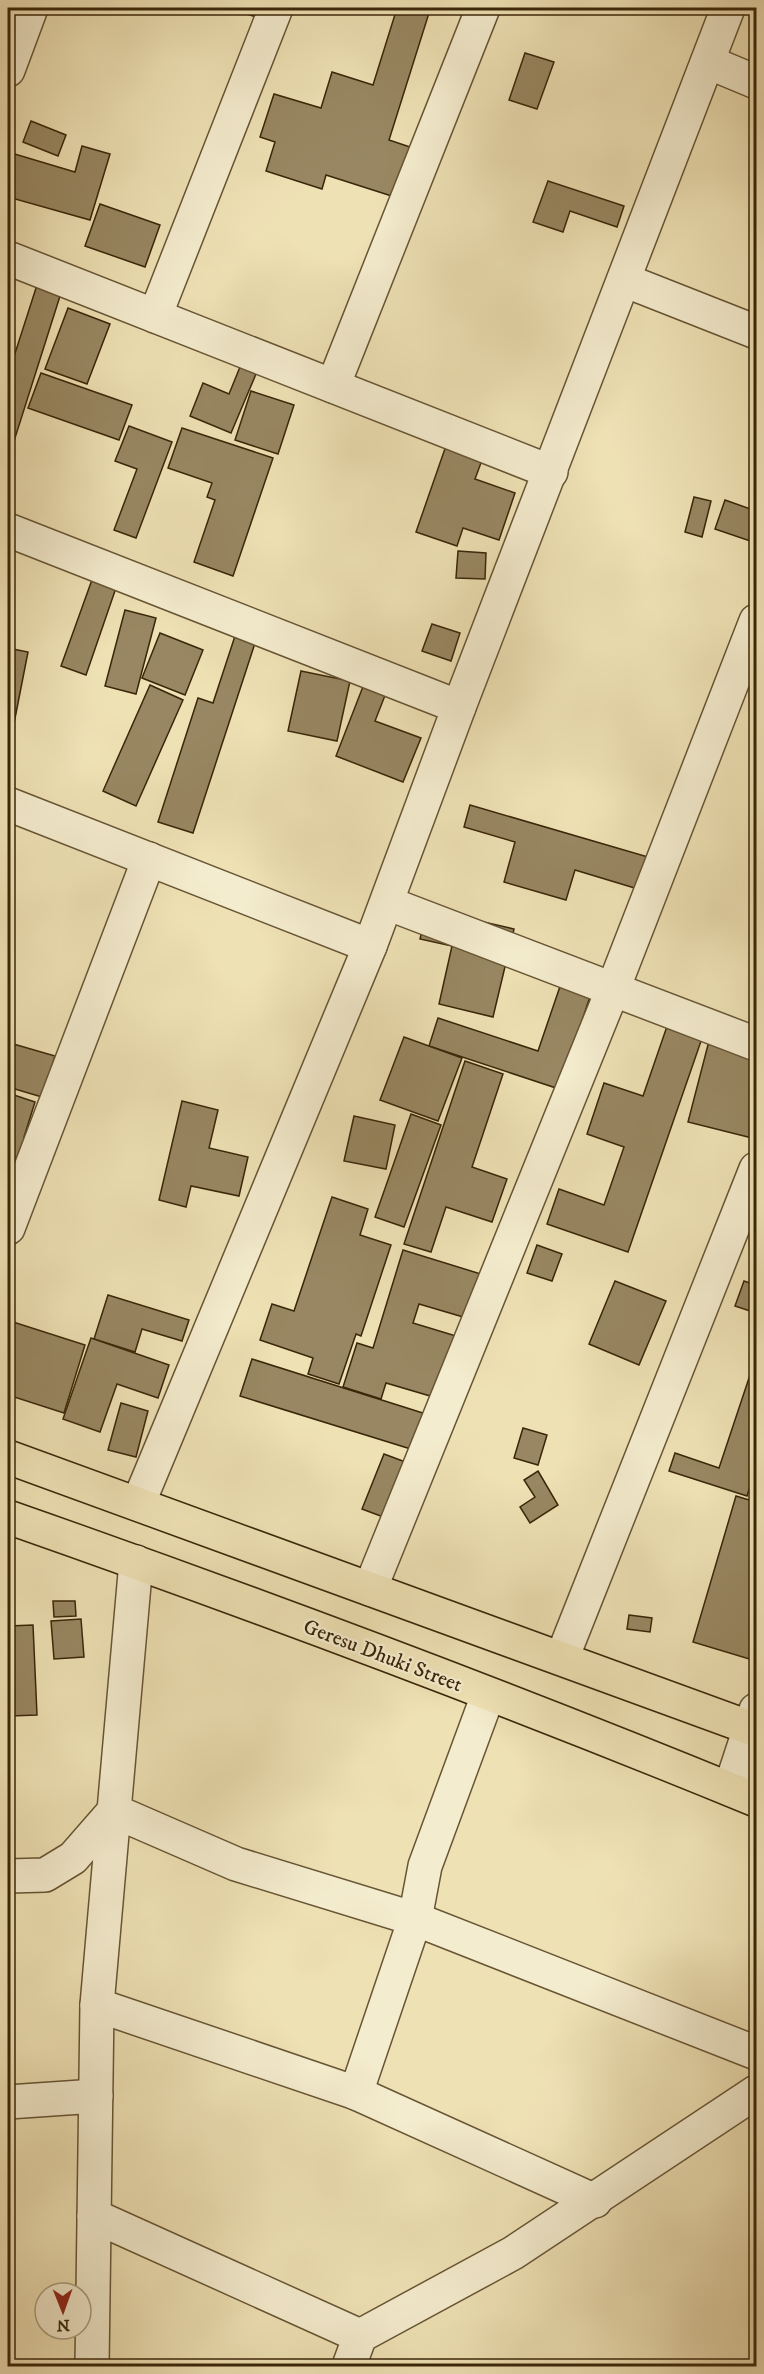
<svg xmlns="http://www.w3.org/2000/svg" width="764" height="2374" viewBox="0 0 764 2374" font-family="'IM FELL DW Pica',serif">
<rect width="100%" height="100%" fill="#eee1b4"/>
<filter id="stains"><feTurbulence type="fractalNoise" baseFrequency=".00333" numOctaves="4"/><feColorMatrix values="0 0 0 0 .2 0 0 0 0 .09 0 0 0 0 .02 0 0 0 .5 -.17"/></filter>
<radialGradient id="worn" r=".72"><stop offset=".6" stop-color="#630" stop-opacity="0"/><stop offset="1" stop-color="#630" stop-opacity=".3"/></radialGradient>
<g fill="#988762" stroke="#3a2609" stroke-width="1.5">
<polygon points="228,8 259,8 256,17"/>
<polygon points="397,8 412,8 429,13 389,140 416,149 401,199 326,175 322,189 266,171 275,142 260,137 274,94 321,108 332,72 373,85"/>
<polygon points="525,53 554,62 537,109 509,100"/>
<polygon points="31,121 66,135 58,156 23,142"/>
<polygon points="82,146 110,154 90,220 8,197 8,152 75,172"/>
<polygon points="548,181 624,206 617,227 570,211 563,232 533,222"/>
<polygon points="100,204 160,225 145,267 85,246"/>
<polygon points="37,285 61,293 8,460 8,375"/>
<polygon points="68,308 110,324 87,384 45,369"/>
<polygon points="240,367 256,374 231,433 190,416 203,383 229,394"/>
<polygon points="41,373 132,405 119,440 28,408"/>
<polygon points="251,391 294,405 278,454 235,440"/>
<polygon points="129,426 172,442 136,538 114,530 137,469 115,461"/>
<polygon points="182,428 273,458 233,576 194,562 215,500 207,497 212,483 168,468"/>
<polygon points="448,440 485,452 475,479 515,493 499,540 463,528 457,546 416,532"/>
<polygon points="694,497 711,501 702,537 685,532"/>
<polygon points="725,500 756,511 756,543 715,529"/>
<polygon points="458,551 486,553 485,579 456,578"/>
<polygon points="93,577 117,585 86,675 61,666"/>
<polygon points="125,610 156,618 136,694 105,686"/>
<polygon points="432,624 460,633 451,661 422,651"/>
<polygon points="160,633 203,650 185,695 142,678"/>
<polygon points="236,633 256,640 193,833 158,822 198,698 213,703"/>
<polygon points="8,648 28,652 8,754"/>
<polygon points="301,671 350,681 337,741 288,731"/>
<polygon points="364,684 386,693 375,721 421,738 403,782 336,756"/>
<polygon points="150,685 183,700 136,806 103,791"/>
<polygon points="470,805 648,857 638,889 575,870 566,900 504,882 515,842 464,827"/>
<polygon points="427,909 514,929 493,1017 439,1004 452,946 420,939"/>
<polygon points="568,963 598,973 559,1089 429,1046 438,1018 538,1051"/>
<polygon points="674,1006 709,1018 628,1252 547,1224 559,1189 604,1205 624,1147 587,1134 604,1083 643,1096"/>
<polygon points="404,1037 462,1058 438,1121 380,1100"/>
<polygon points="709,1041 756,1053 756,1139 688,1122"/>
<polygon points="10,1043 55,1056 42,1097 8,1087"/>
<polygon points="465,1061 503,1074 472,1167 507,1179 492,1222 446,1207 431,1252 404,1244"/>
<polygon points="8,1093 35,1102 24,1137 37,1141 25,1177 8,1172"/>
<polygon points="182,1101 218,1110 209,1148 248,1157 239,1196 191,1186 186,1207 159,1200"/>
<polygon points="411,1114 441,1125 404,1227 375,1217"/>
<polygon points="354,1116 395,1125 386,1169 344,1161"/>
<polygon points="332,1197 368,1209 360,1235 391,1245 361,1336 356,1334 339,1384 308,1374 313,1358 260,1340 272,1304 294,1311"/>
<polygon points="537,1245 562,1254 552,1281 527,1273"/>
<polygon points="403,1250 484,1275 470,1319 419,1304 413,1323 456,1336 437,1398 386,1383 381,1399 343,1387 357,1343 373,1348"/>
<polygon points="615,1281 666,1301 639,1365 589,1344"/>
<polygon points="744,1281 756,1285 756,1313 735,1306"/>
<polygon points="108,1295 189,1320 182,1341 142,1329 135,1352 94,1339"/>
<polygon points="10,1321 85,1345 64,1413 8,1395 8,1328"/>
<polygon points="91,1338 169,1365 158,1398 117,1384 100,1432 63,1419"/>
<polygon points="756,1357 756,1467 747,1496 669,1471 675,1453 719,1468"/>
<polygon points="252,1359 426,1414 414,1450 240,1396"/>
<polygon points="121,1403 148,1411 136,1457 108,1450"/>
<polygon points="523,1428 547,1435 538,1465 514,1458"/>
<polygon points="384,1454 408,1463 386,1518 362,1509"/>
<polygon points="538,1471 558,1505 530,1523 520,1507 535,1497 524,1480"/>
<polygon points="736,1496 756,1502 756,1661 693,1642"/>
<polygon points="53,1601 75,1601 76,1616 54,1617"/>
<polygon points="629,1615 652,1618 650,1632 627,1629"/>
<polygon points="81,1619 84,1657 54,1659 51,1621"/>
<polygon points="33,1625 37,1715 10,1716 8,1626"/>
</g>
<g fill="none" stroke-linecap="round" stroke-linejoin="round">
<defs>
<g id="minor">
<polyline points="708,62 756,82"/>
<polyline points="8,70 31,8"/>
<polyline points="8,258 551,472"/>
<polyline points="624,280 756,332"/>
<polyline points="155,316 276,8"/>
<polyline points="333,386 483,8"/>
<polyline points="8,530 459,707"/>
<polyline points="8,804 370,946"/>
<polyline points="387,903 756,1044"/>
<polyline points="8,1228 149,859"/>
<polyline points="138,1504 370,946 459,707 728,8"/>
<polyline points="370,1589 613,989 756,621"/>
<polyline points="562,1658 756,1169"/>
<polyline points="730,1789 756,1710"/>
<polyline points="8,1876 45,1875 73,1858 114,1811 136,1562"/>
<polyline points="97,2005 356,2093 595,2201"/>
<polyline points="356,2093 415,1919 425,1866 488,1695"/>
<polyline points="8,2102 96,2096"/>
<polyline points="94,2216 360,2336"/>
<polyline points="92,2366 97,2005 114,1811 236,1864 415,1919 756,2053"/>
<polyline points="349,2366 360,2336 513,2253 756,2092"/>
</g>
<g id="major">
<polyline points="8,1457 756,1730"/>
<path d="M8,1517C259,1605 510,1699 756,1800"/>
</g>
</defs>
<use href="#minor" stroke="#675534" stroke-width="36"/>
<use href="#major" stroke="#3a2609" stroke-width="36"/>
<use href="#minor" stroke="#f4ecce" stroke-width="33"/>
<use href="#major" stroke="#eee1b4" stroke-width="33"/>
</g>
<g text-anchor="middle" stroke-width="4.5" stroke-linejoin="round" paint-order="stroke">
<g font-size="21" fill="#3a2609" stroke="#f4ecce">
<text transform="translate(383 1655) rotate(21)" y="7">Geresu Dhuki Street</text>
</g>
</g>
<rect width="764" height="2374" fill="none" stroke="#eee1b4" stroke-width="30"/>
<rect x="9" y="9" width="746" height="2356" fill="none" stroke="#3a2609" stroke-width="3"/>
<rect x="15" y="15" width="734" height="2344" fill="none" stroke="#3a2609" stroke-width="1.5"/>
<g transform="translate(63 2311) rotate(179)"><circle r="28" fill="#f4ecce" stroke="#aa9d7f" stroke-width="1.5"/>
<path d="M0-4.5L10 22L0 15L-10 22Z" fill="#8f2418"/>
<text y="-9" font-size="16" font-weight="bold" text-anchor="middle" fill="#3a2609">N</text>
</g>
<rect width="100%" height="100%" filter="url(#stains)"/>
<rect width="100%" height="100%" fill="url(#worn)"/>
</svg>
